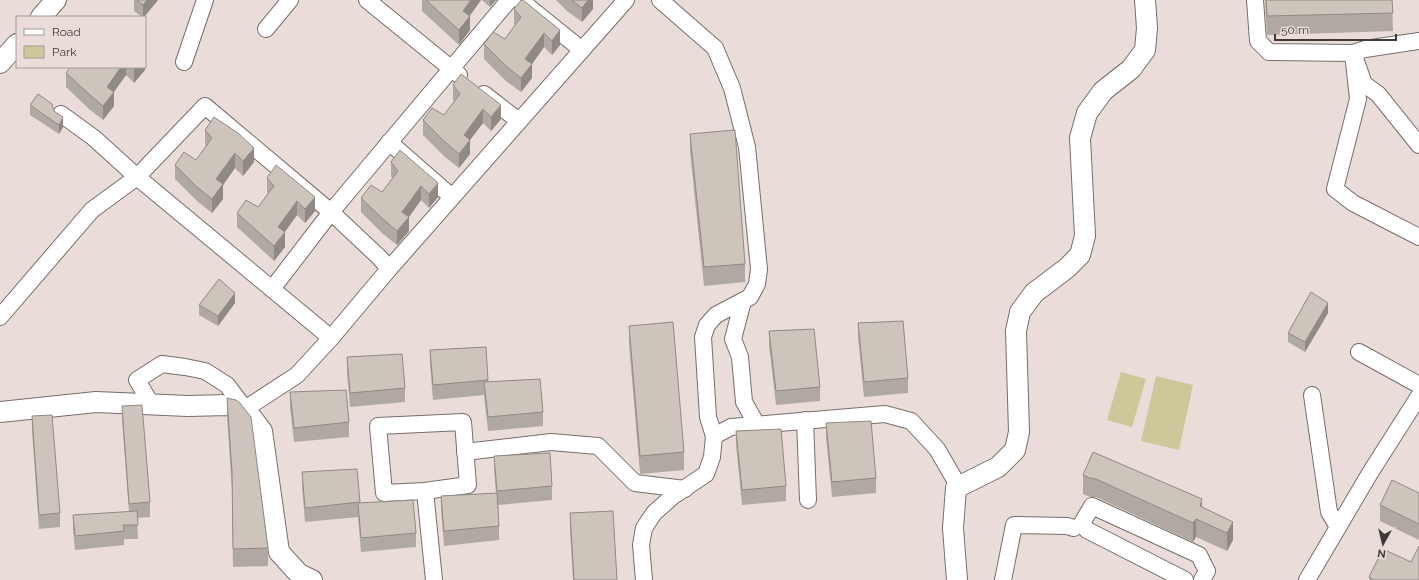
<svg xmlns="http://www.w3.org/2000/svg" width="1419" height="580" viewBox="0 0 1419 580" font-family="Raleway,sans-serif">
<rect width="100%" height="100%" fill="#eaddd9"/>
<g fill="#cec799">
<polygon points="1121,372 1146,379 1132,427 1107,420"/>
<polygon points="1156,376 1193,385 1179,450 1141,441"/>
</g>
<g fill="none" stroke-linecap="round" stroke-linejoin="round">
<defs>
<g id="minor">
<polyline points="367,0 459,75"/>
<polyline points="520,0 582,50"/>
<polyline points="660,0 715,48 732,88 747,147 759,269 757,284 750,297 716,315 707,325 703,337 708,417 714,436"/>
<polyline points="1255,0 1258,41 1269,52 1353,53 1358,99 1335,189 1353,203 1419,237"/>
<polyline points="266,29 290,0"/>
<polyline points="1419,41 1365,49 1353,53 1364,84 1378,94 1419,145"/>
<polyline points="184,62 205,0"/>
<polyline points="484,94 519,121"/>
<polyline points="61,114 94,138 137,177 331,338"/>
<polyline points="389,142 452,197"/>
<polyline points="389,269 626,0"/>
<polyline points="272,289 331,212 509,0"/>
<polyline points="743,301 733,339 740,357 744,402 757,425"/>
<polyline points="0,317 92,210 137,177 205,106 331,212 380,258 389,269 331,338 297,375 245,409 227,385 205,371 185,367 162,364 137,380 151,404"/>
<polyline points="1359,352 1419,385"/>
<polyline points="1312,395 1329,512 1338,527"/>
<polyline points="805,420 808,500"/>
<polygon points="463,422 468,485 425,491 384,493 378,426"/>
<polyline points="465,452 551,442 598,446 635,483 685,489"/>
<polyline points="425,491 434,580"/>
<polyline points="644,580 641,545 644,528 654,513 673,496 706,474 712,457 714,436 731,427 885,414 911,421 937,449 959,487"/>
<polyline points="1003,580 1014,525 1067,526 1074,528"/>
<polyline points="1185,580 1087,530 1082,523 1092,506 1199,555 1207,571 1202,580"/>
<polyline points="1307,580 1370,473 1419,396"/>
</g>
<g id="tertiary">
<polyline points="41,17 56,0"/>
<polyline points="0,63 17,44"/>
<polyline points="0,412 96,402 188,406 228,405 245,409 262,431 279,552 299,574 312,580"/>
<polyline points="957,580 953,528 956,488 998,467 1015,450 1019,432 1016,331 1020,312 1034,293 1067,268 1080,255 1085,236 1080,138 1087,113 1103,91 1131,69 1145,50 1147,28 1145,0"/>
</g>
</defs>
<use href="#minor" stroke="#786d69" stroke-width="18"/>
<use href="#tertiary" stroke="#786d69" stroke-width="22"/>
<use href="#minor" stroke="#fff" stroke-width="16"/>
<use href="#tertiary" stroke="#fff" stroke-width="20"/>
</g>
<g fill="#b0a9a2">
<polygon points="134,0 158,0 144,17 142,17 134,11"/>
<polygon points="422,0 481,0 470,16 470,30 459,45 422,11"/>
<polygon points="482,0 496,0 490,7"/>
<polygon points="556,0 593,0 593,9 582,22 567,11"/>
<polygon points="1265,0 1392,0 1393,31 1267,35"/>
<polygon points="514,9 560,45 552,55 544,47 532,64 532,78 521,92 506,81 484,59 484,44 505,39 515,25 514,24"/>
<polygon points="87,67 145,67 145,70 134,83 126,75 114,92 114,106 103,120 89,109 66,87 66,73"/>
<polygon points="453,85 501,119 491,131 483,123 470,140 470,154 459,168 445,157 423,135 423,120 444,115 454,101 453,100"/>
<polygon points="30,105 63,127 59,134 30,115"/>
<polygon points="205,130 254,162 243,176 235,168 223,185 223,199 212,213 197,201 175,179 175,165 196,160 206,146 205,144"/>
<polygon points="690,134 745,264 745,282 704,286 690,152"/>
<polygon points="391,162 438,197 429,208 421,200 409,217 409,231 397,245 383,234 361,212 361,198 382,192 393,178 391,177"/>
<polygon points="267,178 315,211 305,223 297,215 284,232 285,247 274,261 237,227 237,213 258,207 268,193 267,192"/>
<polygon points="235,303 218,326 199,315 199,305"/>
<polygon points="1328,313 1305,352 1288,342 1288,333"/>
<polygon points="858,323 908,378 908,393 864,397 858,337"/>
<polygon points="629,326 684,452 684,470 640,474 629,344"/>
<polygon points="769,331 820,387 820,401 776,405 769,346"/>
<polygon points="486,347 488,381 543,412 543,426 488,431 484,395 433,400 430,364 430,350"/>
<polygon points="347,357 405,388 405,402 350,407 347,372"/>
<polygon points="290,392 349,422 349,437 294,442 290,407"/>
<polygon points="227,398 268,548 268,566 233,567 232,490 227,417"/>
<polygon points="122,406 150,502 150,517 137,518 138,539 124,539 124,545 75,550 73,530 73,515 129,512 122,420"/>
<polygon points="32,416 60,513 60,527 39,529 32,431"/>
<polygon points="826,423 876,478 876,493 832,497 826,437"/>
<polygon points="736,431 786,486 786,501 742,505 736,445"/>
<polygon points="494,456 552,486 552,500 498,505 499,526 499,540 444,546 441,510 441,496 496,493 494,470"/>
<polygon points="302,472 360,503 416,533 416,547 361,552 358,517 305,522 302,487"/>
<polygon points="1083,475 1202,507 1233,522 1233,540 1227,551 1196,537 1193,542 1096,497 1090,497 1083,494"/>
<polygon points="1419,493 1419,540 1380,521 1380,505"/>
<polygon points="570,513 617,580 573,580 570,531"/>
<polygon points="1411,562 1419,580 1369,580 1369,577"/>
</g>
<g fill="#908a84">
<polygon points="147,0 158,0 144,17 143,17 143,5"/>
<polygon points="471,0 481,0 467,19 470,16 470,30 459,45 459,30 463,11"/>
<polygon points="490,0 496,0 490,7"/>
<polygon points="586,0 593,0 593,9 582,22 582,8"/>
<polygon points="560,30 560,45 552,55 552,41"/>
<polygon points="544,33 544,47 532,64 532,78 521,92 521,78 525,59"/>
<polygon points="121,67 126,67 126,75 113,93 114,92 114,106 103,120 103,106 107,87"/>
<polygon points="136,67 145,67 145,70 134,83 134,69"/>
<polygon points="501,105 501,119 491,131 491,117"/>
<polygon points="483,109 483,123 470,140 470,154 459,168 459,154 464,135"/>
<polygon points="63,117 63,127 59,134 59,125"/>
<polygon points="254,148 254,162 243,176 243,161"/>
<polygon points="235,153 235,168 223,185 223,199 212,213 212,199 216,179"/>
<polygon points="438,183 438,197 429,208 429,194"/>
<polygon points="421,186 421,200 409,217 409,231 397,245 397,231 402,212"/>
<polygon points="315,197 315,211 305,223 305,209"/>
<polygon points="297,201 297,215 282,236 285,232 285,247 274,261 274,246 278,227"/>
<polygon points="235,293 235,303 218,326 218,316"/>
<polygon points="1328,303 1328,313 1305,352 1305,342"/>
<polygon points="1202,499 1202,517 1200,506"/>
<polygon points="1196,519 1196,537 1193,542 1193,523"/>
<polygon points="1233,522 1233,540 1227,551 1227,533"/>
</g>
<g fill="#cdc5bc" stroke="#908a84">
<polygon points="137,0 147,0 143,5"/>
<polygon points="426,0 471,0 463,11 470,16 459,30"/>
<polygon points="521,0 523,0 560,30 552,41 544,33 525,59 532,64 521,78 506,66 484,44 493,32 505,39 521,17 514,9"/>
<polygon points="572,0 588,0 582,8"/>
<polygon points="1266,0 1392,0 1393,13 1267,16"/>
<polygon points="70,67 121,67 107,87 114,92 103,106 89,94 66,73"/>
<polygon points="461,74 501,105 491,117 483,109 464,135 470,140 459,154 445,142 423,120 432,108 444,115 460,94 453,85"/>
<polygon points="38,94 52,104 53,108 55,112 63,117 59,125 30,105"/>
<polygon points="214,117 238,133 254,148 243,161 235,153 216,179 223,184 212,199 197,187 175,165 184,152 196,160 212,138 205,130"/>
<polygon points="735,130 745,264 704,267 690,134"/>
<polygon points="400,150 438,183 429,194 421,186 402,212 409,217 397,231 383,219 361,198 371,185 382,192 398,171 391,162"/>
<polygon points="276,165 315,197 305,209 297,201 278,227 285,232 274,246 237,213 246,200 258,207 274,186 267,178"/>
<polygon points="219,279 235,293 218,316 199,305"/>
<polygon points="1311,292 1328,303 1305,342 1288,333"/>
<polygon points="903,321 908,378 864,382 858,323"/>
<polygon points="673,322 684,452 640,456 629,326"/>
<polygon points="814,329 820,387 776,391 769,331"/>
<polygon points="486,347 488,380 433,385 430,350"/>
<polygon points="402,354 405,388 350,393 347,357"/>
<polygon points="540,379 543,412 488,417 484,382"/>
<polygon points="346,390 349,422 294,428 290,392"/>
<polygon points="227,398 236,400 240,403 251,417 268,548 233,549 232,472"/>
<polygon points="142,405 150,502 129,504 122,406"/>
<polygon points="52,415 60,513 39,515 32,416"/>
<polygon points="871,421 876,478 832,482 826,423"/>
<polygon points="781,429 786,486 742,490 736,431"/>
<polygon points="1093,452 1202,499 1200,506 1233,522 1227,533 1196,519 1193,523 1096,479 1090,478 1083,475"/>
<polygon points="550,453 552,486 497,491 494,456"/>
<polygon points="357,469 360,502 305,508 302,472"/>
<polygon points="1392,480 1419,493 1419,524 1380,505"/>
<polygon points="497,493 499,526 444,531 441,496"/>
<polygon points="413,500 416,533 361,538 358,503"/>
<polygon points="137,511 138,525 123,525 124,531 75,536 73,515"/>
<polygon points="613,511 617,580 574,580 570,513"/>
<polygon points="1419,546 1419,580 1374,580 1369,577 1383,549 1411,562"/>
</g>
<rect x="16" y="16" width="130" height="52" fill="#eaddd9" stroke="#a69c99"/>
<rect x="24" y="29" width="20" height="6" fill="#ffffff" stroke="#a69c99"/>
<text x="52" y="36" font-size="12" fill="#403b39">Road</text>
<rect x="24" y="46" width="20" height="12" fill="#cec799" stroke="#a69c99"/>
<text x="52" y="56" font-size="12" fill="#403b39">Park</text>
<g transform="translate(1383 544) rotate(188)" stroke="#eaddd9" stroke-width="3" paint-order="stroke">
<path d="M0-3L7 15L0 10L-7 15Z" fill="#403b39"/>
<text y="-6" font-size="11" font-weight="bold" text-anchor="middle" fill="#403b39">N</text>
</g>
<path d="M1275 34v6h121v-6" fill="none" stroke="#403b39" stroke-width="2"/>
<text x="1281" y="34" font-size="12" fill="#403b39" stroke="#eaddd9" stroke-width="3" paint-order="stroke">50 m</text>
</svg>
